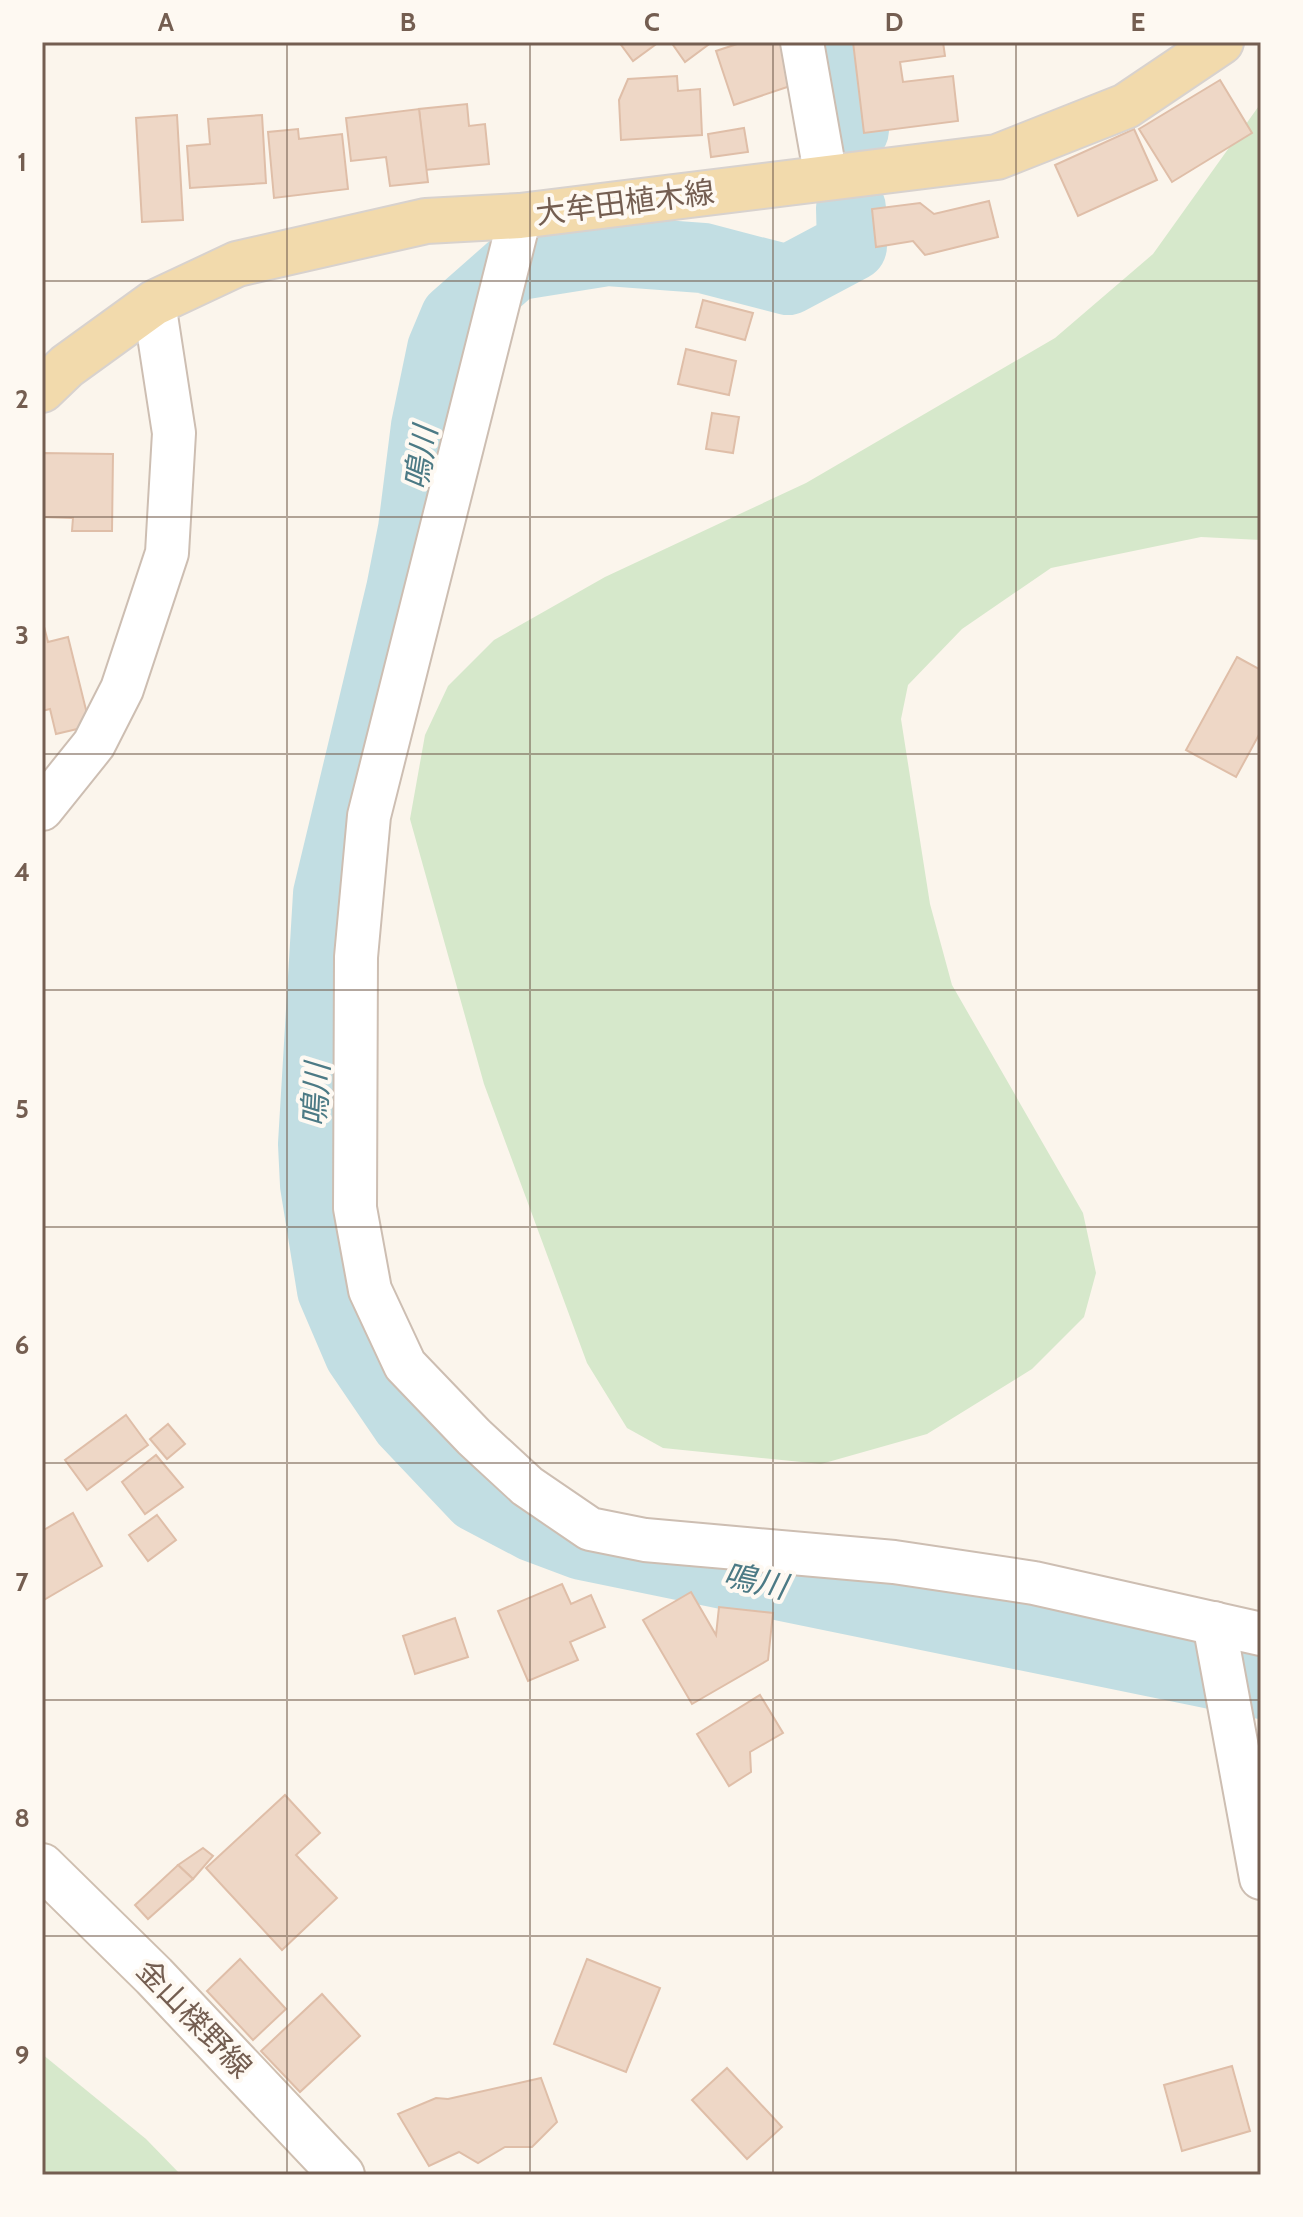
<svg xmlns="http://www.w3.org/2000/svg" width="1303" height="2217" viewBox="0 0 1303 2217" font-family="Cabin,'Noto Sans JP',sans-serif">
<rect width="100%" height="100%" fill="#fbf5ec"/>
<g fill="#d6e8cb">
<polygon points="1261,103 1261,540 1201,537 1051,568 962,629 908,685 901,719 930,904 952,985 1083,1213 1096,1273 1084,1317 1032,1369 927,1434 821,1464 663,1448 627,1428 587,1363 484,1084 410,819 425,735 448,686 494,640 605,577 806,483 1055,338 1153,254"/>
<polygon points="42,2054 146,2139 181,2175 42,2175"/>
</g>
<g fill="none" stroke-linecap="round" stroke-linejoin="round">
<g stroke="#c2dee3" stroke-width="70">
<polyline points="842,42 854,130"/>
<polyline points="851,208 852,246 788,280 703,258 608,251 514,266 455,318 442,349 426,426 413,529 401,590 328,894 313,1144 315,1185 332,1290 359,1353 406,1422 477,1497 534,1527 582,1545 1261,1684"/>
</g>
</g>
<g fill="#eed7c6" stroke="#dfbea8" stroke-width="2">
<polygon points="619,42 659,42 633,61"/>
<polygon points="671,42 712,42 685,62"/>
<polygon points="743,42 785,42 799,83 734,105 716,51"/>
<polygon points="853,42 943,42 945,56 900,62 903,82 953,76 958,121 864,133"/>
<polygon points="677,76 678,91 700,89 702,135 621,140 619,100 628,79"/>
<polygon points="1220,80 1252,133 1172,182 1139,129"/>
<polygon points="467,104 469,126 485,124 489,164 425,170 419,109"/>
<polygon points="419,109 428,182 390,186 386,157 351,161 346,118"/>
<polygon points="177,115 183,220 142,222 136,118"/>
<polygon points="262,115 266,183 190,188 187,146 210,144 208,119"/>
<polygon points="744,128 748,152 711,157 708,134"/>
<polygon points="298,129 299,139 342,134 348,189 274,198 268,132"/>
<polygon points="1134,129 1157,180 1078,216 1055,165"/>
<polygon points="989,201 998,237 925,255 913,241 876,247 872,209 920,203 934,214"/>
<polygon points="703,300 753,313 745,340 696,327"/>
<polygon points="686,349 736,361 729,395 678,384"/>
<polygon points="712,413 739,417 733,453 706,449"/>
<polygon points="42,453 113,454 112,531 72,531 73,518 42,517"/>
<polygon points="42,619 48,642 68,637 90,726 56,734 50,709 42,711"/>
<polygon points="1237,657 1261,670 1261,731 1236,777 1186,750"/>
<polygon points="126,1415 148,1445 87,1490 65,1460"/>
<polygon points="168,1424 185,1444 167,1459 150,1439"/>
<polygon points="156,1455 183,1487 145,1514 122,1482"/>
<polygon points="73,1513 102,1566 42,1601 42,1531"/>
<polygon points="157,1515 176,1540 148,1561 129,1535"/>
<polygon points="562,1584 571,1604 591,1595 605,1627 570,1642 578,1660 528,1681 498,1611"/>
<polygon points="691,1592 716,1635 719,1607 773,1613 768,1660 692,1704 643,1620"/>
<polygon points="455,1618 468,1657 415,1674 403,1636"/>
<polygon points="760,1695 783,1733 750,1752 751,1772 729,1786 697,1734"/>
<polygon points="285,1795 320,1833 296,1855 337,1898 282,1950 206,1868"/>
<polygon points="203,1848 213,1856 193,1879 178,1865"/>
<polygon points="178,1865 193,1879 148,1919 135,1905"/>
<polygon points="240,1959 286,2009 253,2040 207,1991"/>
<polygon points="587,1959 660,1988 626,2072 554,2044"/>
<polygon points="322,1994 360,2036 300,2092 261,2051"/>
<polygon points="1232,2066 1250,2131 1182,2151 1164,2085"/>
<polygon points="727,2068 782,2127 747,2159 692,2100"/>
<polygon points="541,2078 557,2122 532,2147 505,2147 478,2163 459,2152 429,2166 398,2114 436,2098 448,2099"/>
</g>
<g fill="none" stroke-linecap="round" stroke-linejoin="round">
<defs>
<g id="street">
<polyline points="802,42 826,178"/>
<polyline points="520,216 369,816 356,957 355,1208 370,1290 405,1365 474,1437 527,1486 590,1529 645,1540 894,1562 1034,1583 1261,1634"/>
<polyline points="42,809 94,744 122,689 167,553 174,433 154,303"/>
<polyline points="1214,1623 1261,1878"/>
</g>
<polyline id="secondary" points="42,1866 154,1976 342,2175"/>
<polyline id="primary" points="42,390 67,366 154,303 237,264 426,221 520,216 997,157 1126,106 1221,42"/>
</defs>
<use href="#street" stroke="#cdbeb2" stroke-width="46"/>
<use href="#secondary" stroke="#cfbfb0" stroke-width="48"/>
<use href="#primary" stroke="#d8d2ce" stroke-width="48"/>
<use href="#street" stroke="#fff" stroke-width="42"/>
<use href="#secondary" stroke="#fff" stroke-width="44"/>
<use href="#primary" stroke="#f2daac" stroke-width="44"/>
</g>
<path fill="none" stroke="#745e51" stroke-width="2" stroke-opacity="0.55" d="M287,42V2175M530,42V2175M773,42V2175M1016,42V2175M42,281H1261M42,517H1261M42,754H1261M42,990H1261M42,1227H1261M42,1463H1261M42,1700H1261M42,1936H1261"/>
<g text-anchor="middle" stroke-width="8" stroke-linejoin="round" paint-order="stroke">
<g font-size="30" fill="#745e51" stroke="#fef9f2">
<text transform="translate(625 203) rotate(-7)" y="10">大牟田植木線</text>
<text transform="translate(194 2019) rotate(46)" y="10">金山檪野線</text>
</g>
<g font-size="32" font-style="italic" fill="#4c7a85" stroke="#fef9f2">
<text transform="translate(421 458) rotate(-81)" y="11">鳴川</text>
<text transform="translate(316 1095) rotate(-87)" y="11">鳴川</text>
<text transform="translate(755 1581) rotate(12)" y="11">鳴川</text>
</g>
</g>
<rect width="1303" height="2217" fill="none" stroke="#fef9f2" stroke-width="88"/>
<rect x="44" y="44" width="1215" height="2129" fill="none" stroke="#745e51" stroke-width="3"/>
<g font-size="26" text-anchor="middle" font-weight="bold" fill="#745e51">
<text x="166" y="31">A</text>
<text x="408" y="31">B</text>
<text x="652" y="31">C</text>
<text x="894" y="31">D</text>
<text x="1138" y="31">E</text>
<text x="22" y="171">1</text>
<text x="22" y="408">2</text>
<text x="22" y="644">3</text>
<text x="22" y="881">4</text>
<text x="22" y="1118">5</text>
<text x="22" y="1354">6</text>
<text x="22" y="1591">7</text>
<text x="22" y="1827">8</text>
<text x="22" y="2064">9</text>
</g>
</svg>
